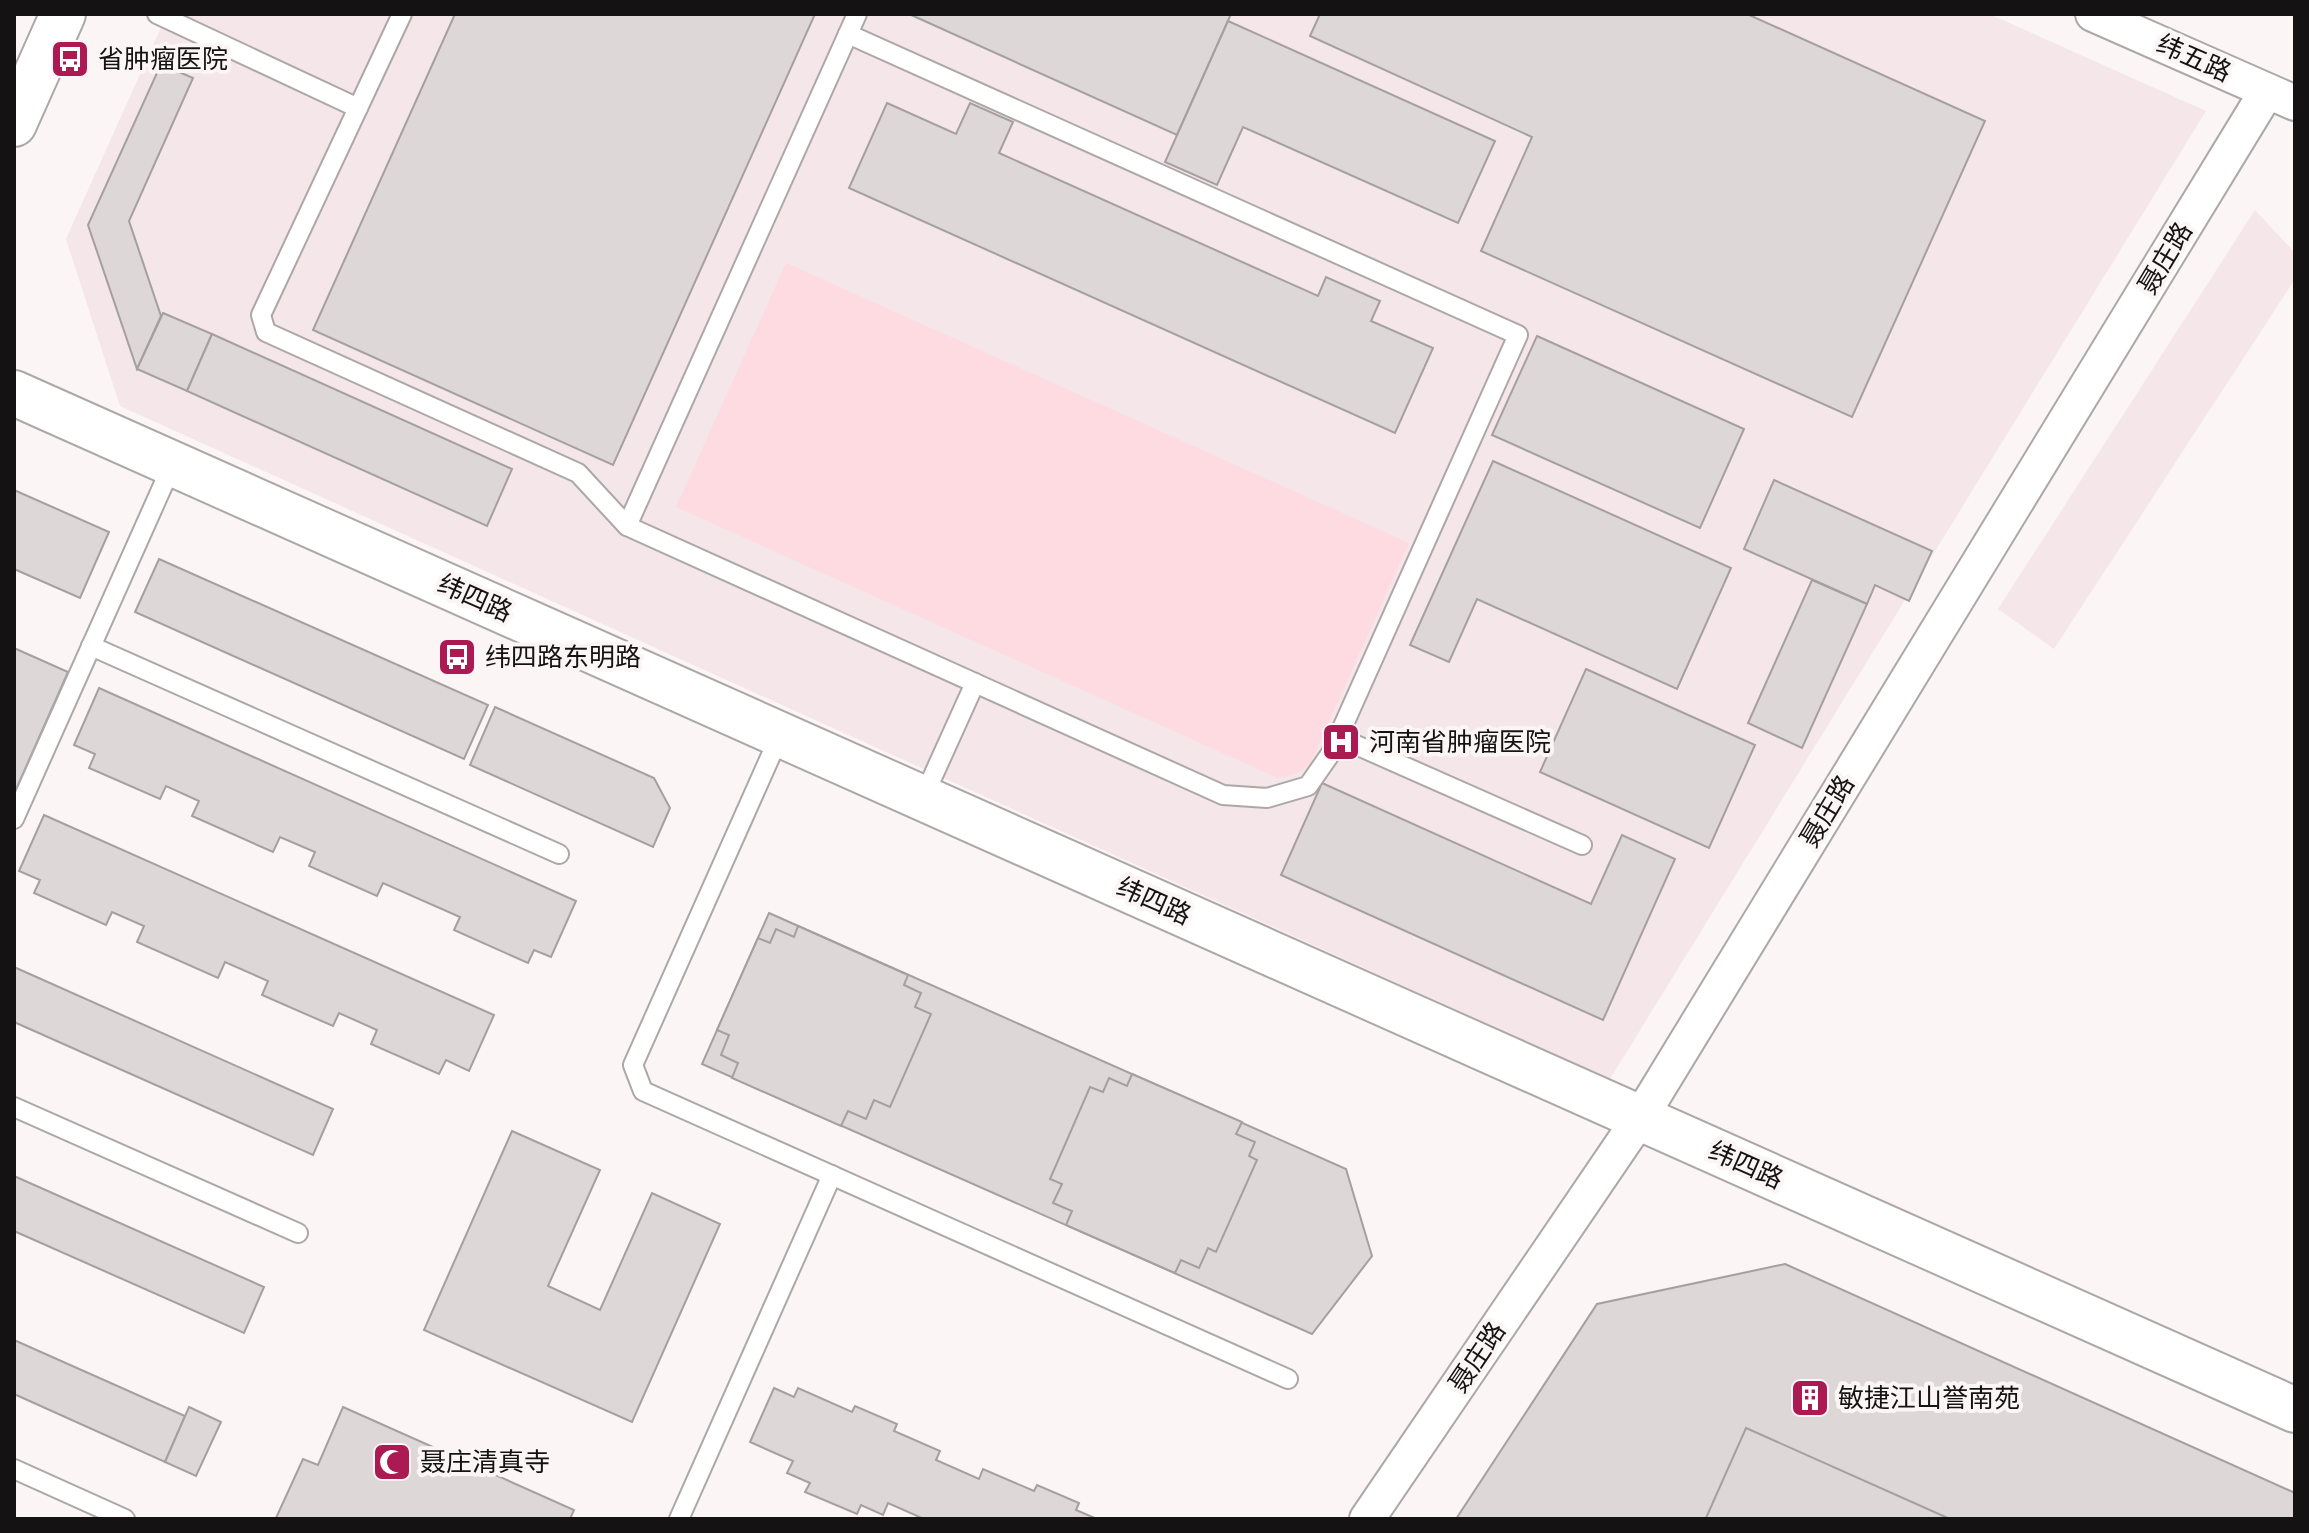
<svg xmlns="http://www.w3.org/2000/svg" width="2309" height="1533" viewBox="0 0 2309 1533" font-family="Lora,'Noto Sans SC',serif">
<rect width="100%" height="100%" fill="#fbf5f6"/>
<g fill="#f4e6e9">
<polygon points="167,14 1989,14 2206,111 1610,1079 120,406 66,239"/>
<polygon points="2255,210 2295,253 2295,279 2054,649 1998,609"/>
</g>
<polygon fill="#fddbe1" points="786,263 1409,543 1310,764 1298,773 1278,778 676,507"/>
<g fill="#ddd7d8" stroke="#a59fa1" stroke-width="2">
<polygon points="455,14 815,14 613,465 313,330"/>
<polygon points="909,14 1231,14 1177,135"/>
<polygon points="1320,14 1747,14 1985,121 1852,417 1481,251 1532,137 1310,36"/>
<polygon points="1228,21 1495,141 1458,223 1243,127 1217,185 1165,162"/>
<polygon points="161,64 193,78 129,221 161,316 137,369 88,225"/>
<polygon points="887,103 956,134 970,103 1013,122 999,153 1318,296 1326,277 1380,301 1371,321 1433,348 1395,433 849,188"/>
<polygon points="163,313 212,334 187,391 137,369"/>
<polygon points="212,334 512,469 487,526 187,391"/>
<polygon points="1537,336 1744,429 1700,528 1492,435"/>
<polygon points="1493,461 1731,568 1677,689 1477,599 1449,662 1410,645"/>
<polygon points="1774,480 1932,551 1909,601 1875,585 1867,604 1744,549"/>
<polygon points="14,490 109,532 80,598 14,569"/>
<polygon points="159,559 488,705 464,759 135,612"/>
<polygon points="1812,580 1867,604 1802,748 1748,723"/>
<polygon points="14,648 68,672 14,794"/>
<polygon points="1586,669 1755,745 1709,848 1540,772"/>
<polygon points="99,688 576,901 551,957 534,950 528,963 454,930 460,917 383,883 377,896 309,866 315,852 280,837 273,852 192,816 199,801 166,786 160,799 89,768 95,754 74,745"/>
<polygon points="495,707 654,778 670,808 653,847 470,765"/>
<polygon points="1322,783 1591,904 1622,835 1675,859 1603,1020 1281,875"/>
<polygon points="44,815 494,1015 469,1071 446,1060 439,1074 371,1044 377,1030 339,1013 333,1026 262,995 268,981 225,962 218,978 137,942 144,926 112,912 106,925 34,893 40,880 19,871"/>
<polygon points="769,913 1346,1169 1372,1256 1312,1334 702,1064"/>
<polygon points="798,926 908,975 904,985 921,993 915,1007 931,1014 890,1107 874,1100 866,1119 848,1111 841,1126 732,1078 738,1063 721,1055 729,1035 717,1030 758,938 770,943 776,929 794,937"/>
<polygon points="14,967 333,1109 313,1155 14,1022"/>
<polygon points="1132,1074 1242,1122 1236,1134 1255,1142 1249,1156 1257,1160 1216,1252 1208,1248 1199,1268 1181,1260 1175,1273 1066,1225 1072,1211 1053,1203 1062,1184 1050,1179 1090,1087 1103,1092 1109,1078 1127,1086"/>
<polygon points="512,1131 600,1170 548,1286 600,1310 652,1193 720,1224 632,1422 424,1330"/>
<polygon points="14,1176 264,1287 244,1333 14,1231"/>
<polygon points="1785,1264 2295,1493 2295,1519 1456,1519 1597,1304"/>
<polygon points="14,1340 185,1416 165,1462 14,1394"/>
<polygon points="774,1388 794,1397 798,1388 852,1412 855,1406 897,1424 894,1431 940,1451 936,1460 979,1479 983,1469 1034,1491 1037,1485 1079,1503 1076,1510 1097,1519 924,1519 888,1503 883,1515 861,1505 857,1514 805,1492 810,1483 787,1473 793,1461 750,1442"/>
<polygon points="189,1407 221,1422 196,1476 165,1462"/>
<polygon points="343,1407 574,1510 570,1519 276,1518 303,1459 318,1465"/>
<polygon points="1746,1428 1950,1519 1709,1519 1706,1518"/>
</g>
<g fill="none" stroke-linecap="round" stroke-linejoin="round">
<defs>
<g id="service">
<polyline points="157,14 358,108"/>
<polyline points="402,14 261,315 266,332 578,473 627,526 1223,795 1267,798 1308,786 1331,753 1518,335 848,34"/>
<polyline points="627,526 857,14"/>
<polyline points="91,646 559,854"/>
<polyline points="780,735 633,1065 643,1091 1288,1379"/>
<polyline points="1338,737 1582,845"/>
<polyline points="923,798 975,683"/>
<polyline points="14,819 173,463"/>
<polyline points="14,1107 298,1233"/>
<polyline points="14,1469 125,1519"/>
<polyline points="679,1519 832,1175"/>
</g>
<g id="minor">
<polyline points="2093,14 2295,103"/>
<polyline points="1367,1519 1640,1118 2267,91"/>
</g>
<g id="tertiary">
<polyline points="14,124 63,14"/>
<polyline points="14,393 2295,1410"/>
</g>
</defs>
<use href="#service" stroke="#ada7a8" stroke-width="22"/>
<use href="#minor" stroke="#ada7a8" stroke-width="38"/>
<use href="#tertiary" stroke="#ada7a8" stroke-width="48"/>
<use href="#service" stroke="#fff" stroke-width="18"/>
<use href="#minor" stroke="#fff" stroke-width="34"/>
<use href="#tertiary" stroke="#fff" stroke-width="44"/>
</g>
<defs>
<symbol id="bus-square" viewBox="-11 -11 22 22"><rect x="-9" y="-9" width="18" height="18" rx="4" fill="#ab1a53" stroke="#fbf5f6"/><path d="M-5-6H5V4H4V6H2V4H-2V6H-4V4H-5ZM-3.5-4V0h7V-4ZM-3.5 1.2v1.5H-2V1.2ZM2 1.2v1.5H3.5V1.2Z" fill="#fff"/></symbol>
<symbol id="hospital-square" viewBox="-11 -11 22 22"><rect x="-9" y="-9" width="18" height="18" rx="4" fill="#ab1a53" stroke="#fbf5f6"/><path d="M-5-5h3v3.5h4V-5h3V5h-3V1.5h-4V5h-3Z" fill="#fff"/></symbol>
<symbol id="building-square" viewBox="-11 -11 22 22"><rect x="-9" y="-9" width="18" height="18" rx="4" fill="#ab1a53" stroke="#fbf5f6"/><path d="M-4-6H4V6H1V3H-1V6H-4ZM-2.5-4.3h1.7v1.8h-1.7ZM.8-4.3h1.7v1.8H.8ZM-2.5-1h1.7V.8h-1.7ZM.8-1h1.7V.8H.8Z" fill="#fff"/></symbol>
<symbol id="mosque-square" viewBox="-11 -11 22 22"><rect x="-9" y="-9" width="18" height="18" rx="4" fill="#ab1a53" stroke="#fbf5f6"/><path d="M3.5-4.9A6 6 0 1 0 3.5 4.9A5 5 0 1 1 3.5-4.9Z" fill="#fff"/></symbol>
</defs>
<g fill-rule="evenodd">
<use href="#bus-square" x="48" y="37" width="44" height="44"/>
<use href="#bus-square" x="435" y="635" width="44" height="44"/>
<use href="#hospital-square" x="1319" y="720" width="44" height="44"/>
<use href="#building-square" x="1788" y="1376" width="44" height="44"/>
<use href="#mosque-square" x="370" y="1440" width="44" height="44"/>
</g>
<g text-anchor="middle" stroke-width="8" stroke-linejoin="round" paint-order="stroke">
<g font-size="26" fill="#141212" stroke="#fbf5f6">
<text transform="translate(2194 58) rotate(24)" y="9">纬五路</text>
<text transform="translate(2165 258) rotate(-59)" y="9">聂庄路</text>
<text transform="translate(475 598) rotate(24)" y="9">纬四路</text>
<text transform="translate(1827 811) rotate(-59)" y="9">聂庄路</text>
<text transform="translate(1154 901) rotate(24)" y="9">纬四路</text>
<text transform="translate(1746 1165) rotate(24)" y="9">纬四路</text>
<text transform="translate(1477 1357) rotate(-56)" y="9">聂庄路</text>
</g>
<g font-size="26" fill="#141212" stroke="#fbf5f6" text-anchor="start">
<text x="98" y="68">省肿瘤医院</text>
<text x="485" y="666">纬四路东明路</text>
<text x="1369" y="751">河南省肿瘤医院</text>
<text x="1838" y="1407">敏捷江山誉南苑</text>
<text x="420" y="1471">聂庄清真寺</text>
</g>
</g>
<rect width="2309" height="1533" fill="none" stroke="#141212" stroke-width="32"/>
</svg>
